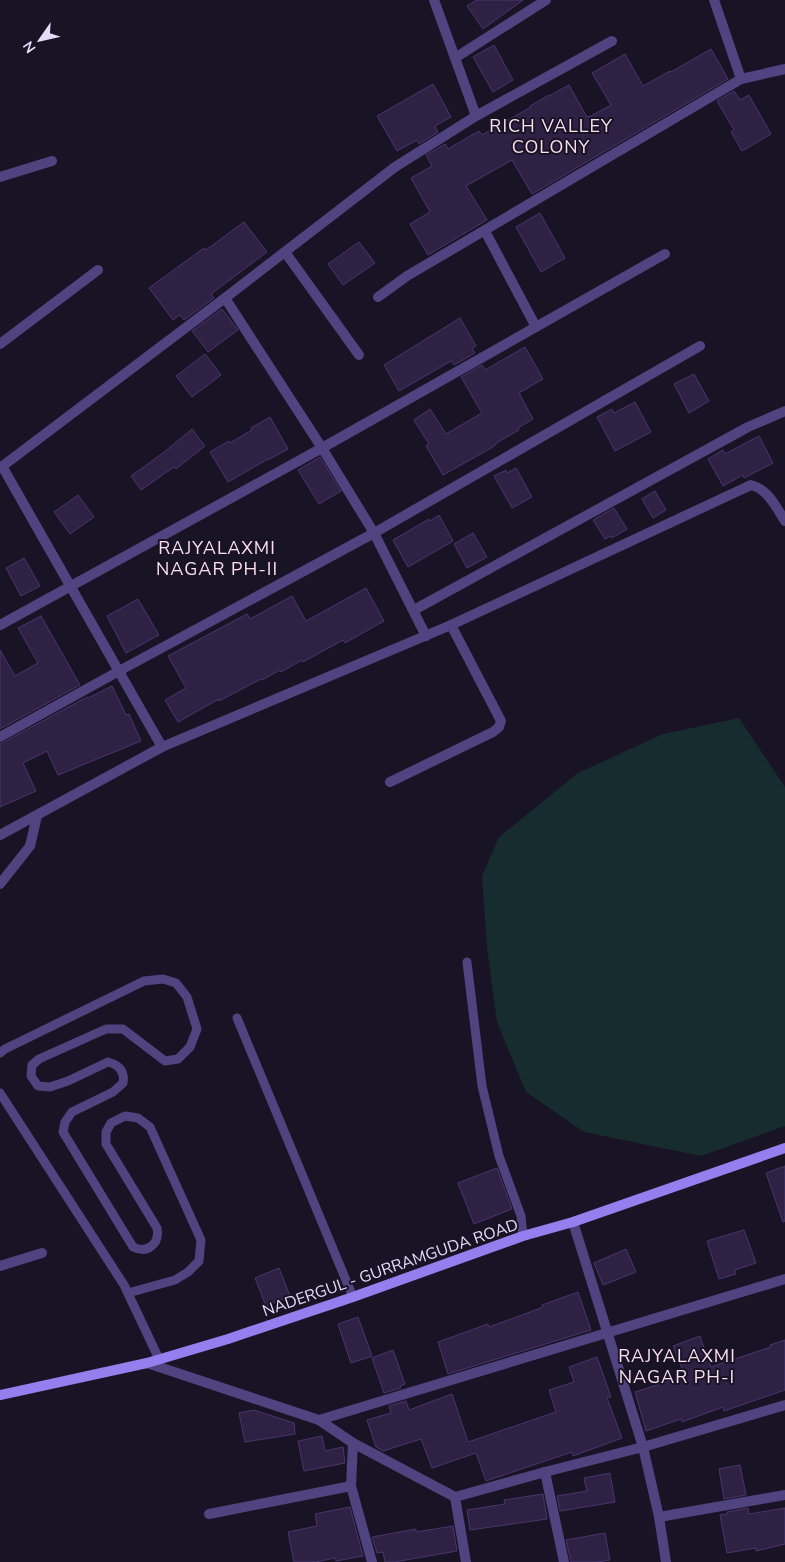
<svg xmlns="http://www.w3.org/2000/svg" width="785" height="1562" viewBox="0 0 785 1562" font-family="'Nunito Sans',sans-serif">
<rect width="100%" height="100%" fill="#191326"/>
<polygon fill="#172c2f" points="739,718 785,787 785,1126 701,1156 584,1132 526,1092 497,1022 487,947 482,876 499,837 578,773 663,734"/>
<g fill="#2e2144" stroke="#49366d">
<polygon points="476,0 523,0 483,29 467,6"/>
<polygon points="494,45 513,80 493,92 473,57"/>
<polygon points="711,49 728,79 532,194 512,160 466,186 487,220 428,255 410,224 430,212 411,178 432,166 426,155 445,144 448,149 479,131 482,135 531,107 530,106 549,95 549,96 569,85 587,117 588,116 589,117 611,105 592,73 625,54 643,86 670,71 671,72"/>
<polygon points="433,84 451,117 435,126 438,132 419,144 417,140 397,151 377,116"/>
<polygon points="734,91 740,100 749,95 771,134 742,151 731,132 734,130 717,101"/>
<polygon points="540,213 565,258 541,272 516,227"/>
<polygon points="244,222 267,252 211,294 214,298 184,320 180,315 173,320 149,288 204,248 206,250"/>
<polygon points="359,242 375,263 343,285 328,264"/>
<polygon points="222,309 238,330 208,352 192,331"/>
<polygon points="460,318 476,346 472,348 475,353 454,365 451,361 399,391 384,365"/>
<polygon points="525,347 543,379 519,393 533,419 518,428 519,430 498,442 493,447 443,475 426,446 429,444 414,420 430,409 446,434 482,413 461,377 482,365 485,370"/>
<polygon points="205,354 221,375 192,397 176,376"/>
<polygon points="694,374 709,401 689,413 674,384"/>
<polygon points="635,402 651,432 615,451 597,417 612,409 614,413"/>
<polygon points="270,417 288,449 268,460 268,459 228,482 210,452 229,441 230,443 252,430 251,428"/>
<polygon points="192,429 205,446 176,469 174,467 141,490 131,476 163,453"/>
<polygon points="759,436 773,463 744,478 743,475 723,486 708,459 723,450 725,454"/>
<polygon points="320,457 341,491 319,504 298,470"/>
<polygon points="516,468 532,497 512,508 494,476 506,470 507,473"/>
<polygon points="655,491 666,510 653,518 642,499"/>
<polygon points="78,495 94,517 70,534 54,512"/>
<polygon points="614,508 627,529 612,538 611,536 605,539 593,520"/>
<polygon points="439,515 453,541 408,567 393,540 429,519 430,521"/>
<polygon points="473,533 487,557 467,568 454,544"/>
<polygon points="24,558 40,586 21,596 6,568"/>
<polygon points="366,588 384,621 345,643 343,640 303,662 302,660 281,672 280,670 262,680 261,679 219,701 219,699 178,722 165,700 186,688 168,656 247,614 250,619 292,596 306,621"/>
<polygon points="138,599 159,635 126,653 107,616"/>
<polygon points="41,616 80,685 0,729 0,650 15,676 38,663 18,628"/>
<polygon points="112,686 126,715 129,714 141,741 58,775 47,751 23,763 36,791 0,807 0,744 87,697 88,698"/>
<polygon points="785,1166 785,1221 783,1222 766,1173"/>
<polygon points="497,1168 512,1209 474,1224 458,1183"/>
<polygon points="744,1230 756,1263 735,1270 736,1274 719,1279 707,1241"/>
<polygon points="626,1249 636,1272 603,1285 594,1263"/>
<polygon points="279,1268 290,1296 266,1306 255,1278"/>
<polygon points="578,1292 591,1330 448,1374 438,1342 488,1324 489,1327 522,1315 543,1307 542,1305"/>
<polygon points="358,1317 372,1356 351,1363 338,1324"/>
<polygon points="700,1336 711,1367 771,1347 770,1345 785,1340 785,1390 724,1411 723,1407 682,1422 681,1419 646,1431 635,1392 685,1376 673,1346"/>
<polygon points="393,1350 405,1384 400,1386 401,1388 384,1393 372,1358"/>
<polygon points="597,1357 611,1397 607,1398 622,1438 573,1456 572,1452 486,1481 476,1453 432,1468 421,1439 383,1451 376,1447 367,1420 391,1413 389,1406 406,1401 409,1410 452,1394 468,1442 556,1412 549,1390 574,1382 569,1367"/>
<polygon points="254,1410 294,1423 295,1434 245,1442 239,1413"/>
<polygon points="322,1436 325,1451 343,1447 345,1463 304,1471 298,1441"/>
<polygon points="740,1465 746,1495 724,1499 719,1469"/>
<polygon points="610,1473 615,1502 560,1511 557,1496 587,1491 584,1478"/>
<polygon points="543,1494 547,1519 470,1530 467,1510 505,1504 504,1500"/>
<polygon points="350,1507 363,1556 336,1561 335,1558 316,1562 294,1562 288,1532 317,1526 315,1514"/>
<polygon points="748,1508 749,1514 785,1508 785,1544 756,1551 756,1548 727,1553 720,1515 727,1514 727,1512"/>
<polygon points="453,1526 457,1551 394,1562 385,1562 383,1552 377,1553 372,1537 416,1529 416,1532"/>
<polygon points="605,1533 610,1560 597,1562 571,1562 566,1540"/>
</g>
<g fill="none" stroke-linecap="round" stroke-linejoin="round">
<g stroke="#4f447f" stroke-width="9">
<polyline points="467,962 482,1086 499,1156 521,1216 523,1236"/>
<polyline points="237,1018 353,1297"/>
<path d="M0,1053L5,1049L144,981L163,979L176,983L187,997L197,1029L190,1047L178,1059L165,1061L123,1029H106L39,1059L32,1065L31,1076L38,1086L50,1087L68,1081L108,1062C119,1065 125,1071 123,1083L113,1092L72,1112L65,1122L63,1132L133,1247C147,1254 160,1244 157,1228L106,1144V1132L111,1123L125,1116L138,1118L150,1127L201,1240L199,1261L188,1272L175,1280L128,1293"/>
<polyline points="0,1093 124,1285 159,1359"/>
</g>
<g stroke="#4f447f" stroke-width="10">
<polyline points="434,0 476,116"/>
<polyline points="714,0 741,79"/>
<polyline points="455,58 546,0"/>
<polyline points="0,177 52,161"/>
<polyline points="485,231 536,327"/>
<polyline points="285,252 359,355"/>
<polyline points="378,297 407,276 741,79 785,69"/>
<polyline points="225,298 322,448 374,533 426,636"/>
<polyline points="0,344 98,270"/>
<polyline points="2,466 162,747"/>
<polyline points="0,468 225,298 395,167 476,116 612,41"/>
<polyline points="414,610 748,427 785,411"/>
<polyline points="0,625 322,448 665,254"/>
<polyline points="0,737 119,671 374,533 700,346"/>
<polyline points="390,782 493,732 499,727 501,721 451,625"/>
<path d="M0,835L162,747L451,625L751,485C768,489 776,507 785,521"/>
<polyline points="0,884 30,846 37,816"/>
<polyline points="573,1222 643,1447 659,1517 666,1562"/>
<polyline points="0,1266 42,1253"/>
<polyline points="147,1363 319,1420 353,1443 455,1497 545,1472 643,1447 785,1405"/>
<polyline points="319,1420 785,1279"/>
<polyline points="353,1443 351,1486 372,1562"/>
<polyline points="545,1472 564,1562"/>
<polyline points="455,1497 466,1562"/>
<polyline points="209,1514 351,1486"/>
<polyline points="659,1517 785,1495"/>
</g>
<polyline stroke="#9380ee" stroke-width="10" points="0,1395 147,1363 228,1339 353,1297 523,1236 573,1222 785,1148"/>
</g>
<g text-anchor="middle" stroke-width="4" stroke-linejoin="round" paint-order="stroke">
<g font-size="16" fill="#e4dcfa" stroke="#191326">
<text transform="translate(390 1267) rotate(-19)" y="6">NADERGUL - GURRAMGUDA ROAD</text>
</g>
<g font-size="18" letter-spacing="1" fill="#fbdeec" stroke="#191326">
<text x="551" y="132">RICH VALLEY<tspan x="551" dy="21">COLONY</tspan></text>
<text x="217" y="554">RAJYALAXMI<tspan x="217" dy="21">NAGAR PH-II</tspan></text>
<text x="677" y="1362">RAJYALAXMI<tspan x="677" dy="21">NAGAR PH-I</tspan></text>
</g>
</g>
<g transform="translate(40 40) rotate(236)" stroke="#191326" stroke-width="4" paint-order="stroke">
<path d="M0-4L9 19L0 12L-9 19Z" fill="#e4dcfa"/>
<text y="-8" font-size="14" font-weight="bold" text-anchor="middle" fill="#e4dcfa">N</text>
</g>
</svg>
